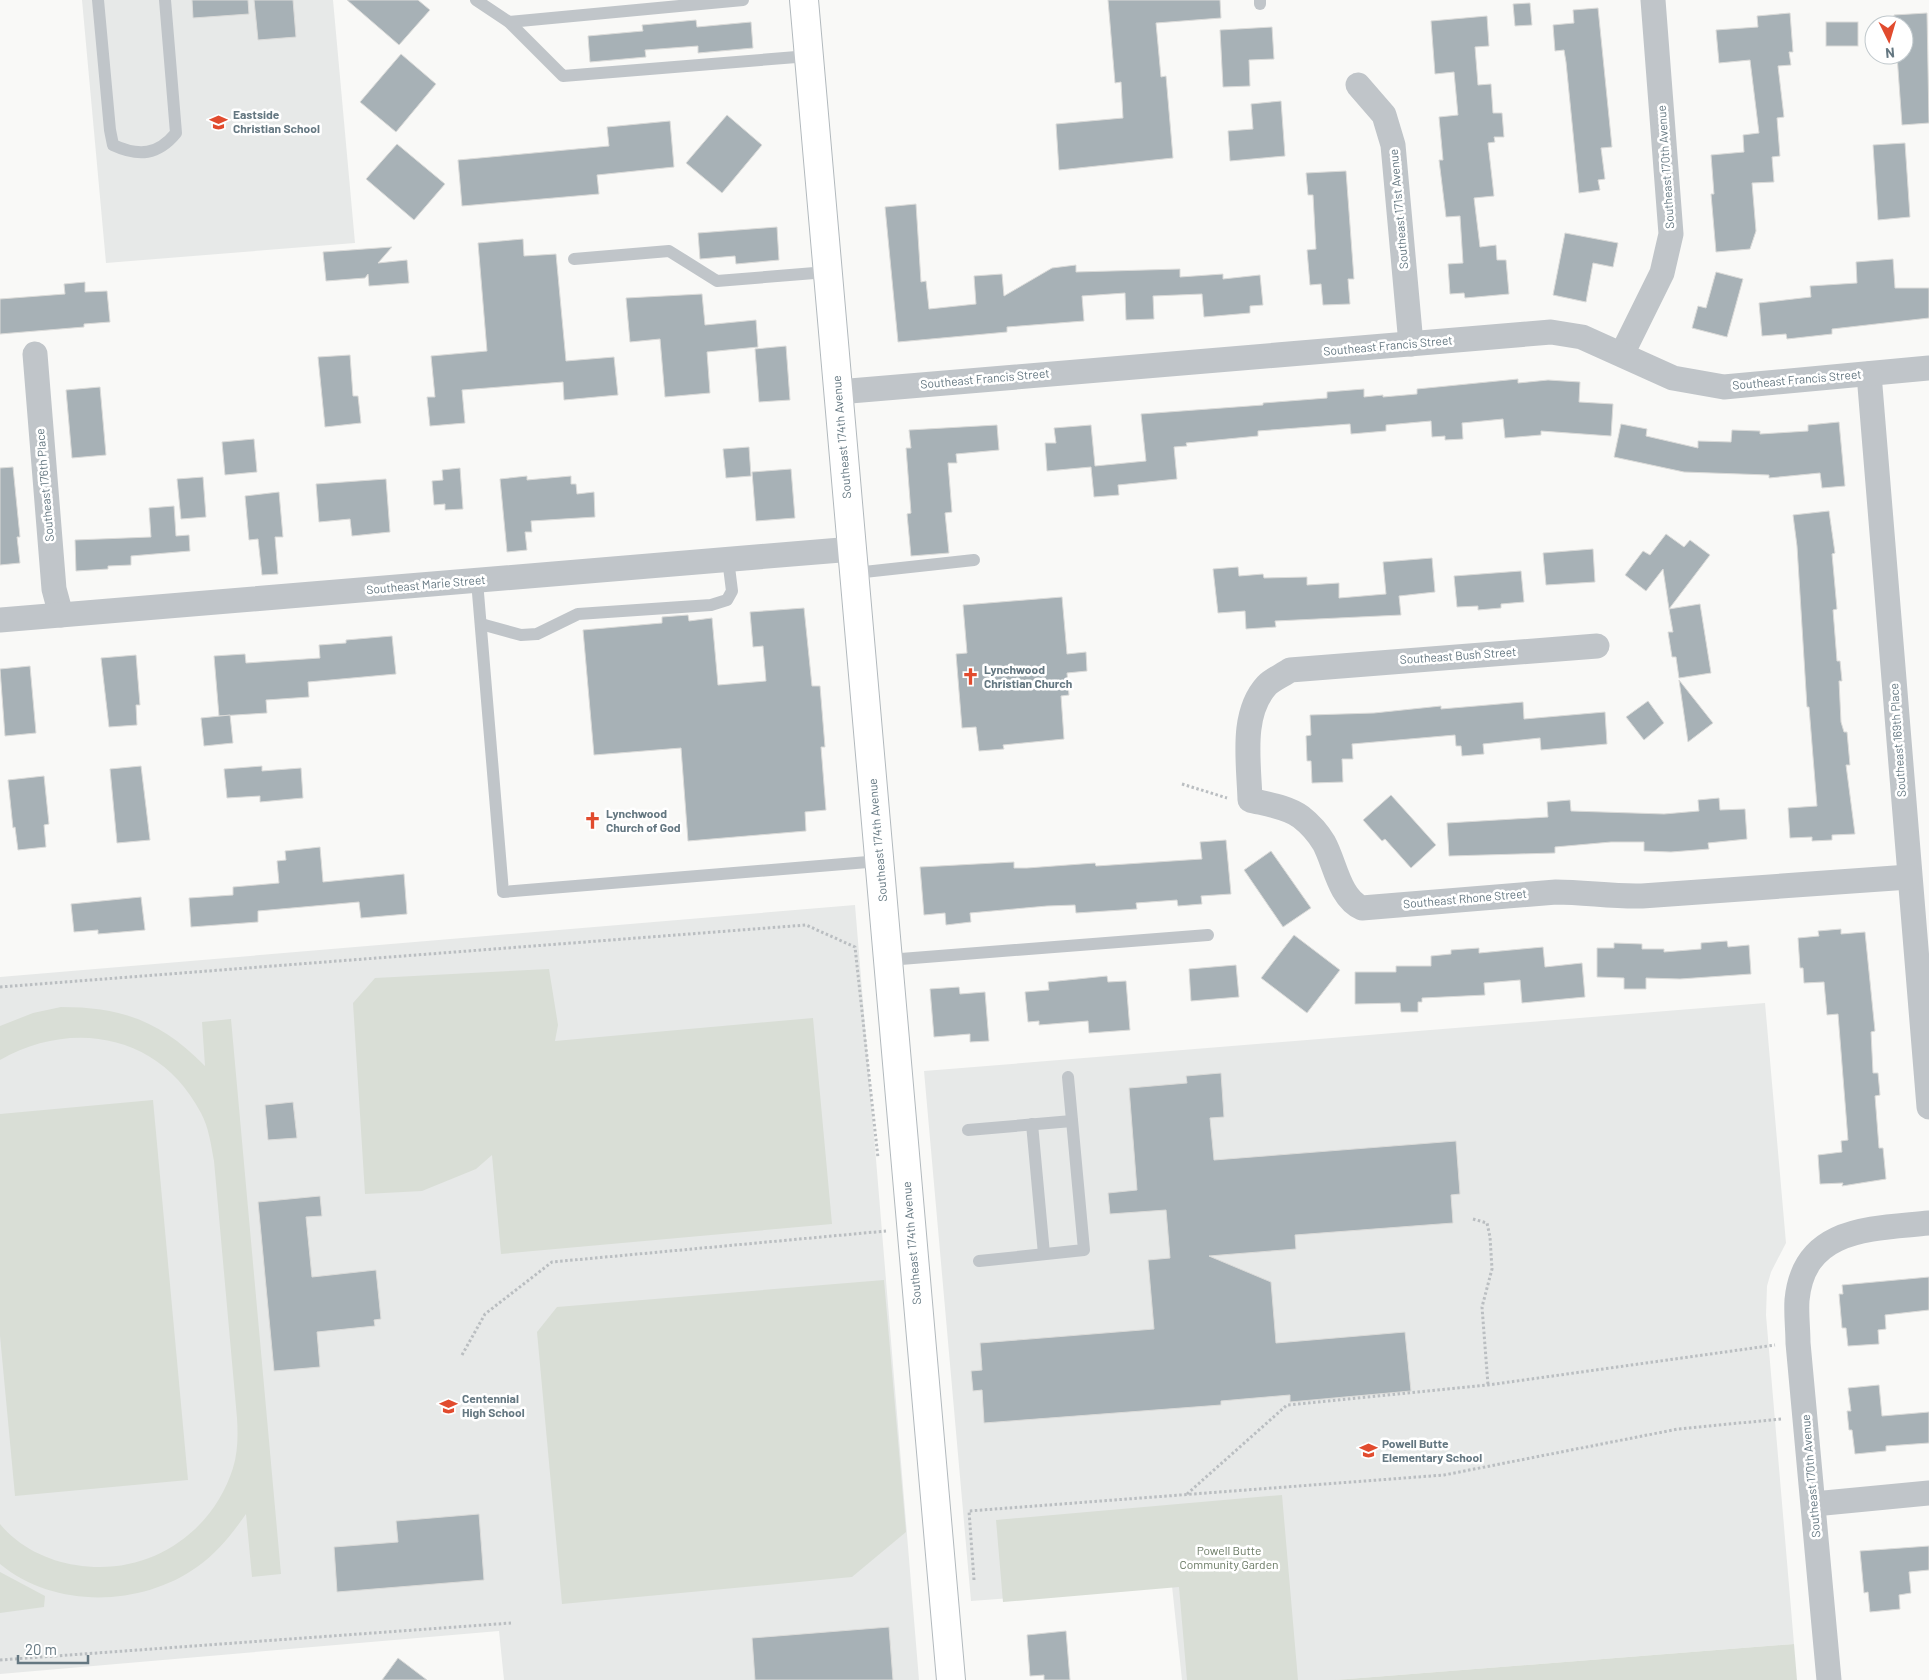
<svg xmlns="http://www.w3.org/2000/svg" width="1929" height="1680" viewBox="0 0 1929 1680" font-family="Barlow,sans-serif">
<rect width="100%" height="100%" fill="#f9f9f7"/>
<g fill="#e7e9e8">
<polygon points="82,0 333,0 355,243 106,263"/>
<polygon points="855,905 919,1680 504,1680 499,1631 0,1674 0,977"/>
<polygon points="1765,1003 1786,1243 1771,1272 1767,1286 1766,1315 1794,1644 1335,1680 1182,1680 1172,1586 971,1601 924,1071"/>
</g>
<g fill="#d9ded6">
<polygon points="549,969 558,1025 555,1041 813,1018 832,1224 501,1254 492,1155 476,1169 422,1191 365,1194 353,1003 375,978"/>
<path d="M61,1007C123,1007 162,1022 205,1066L202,1022L231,1019L281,1574L252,1577L246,1514C232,1534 217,1553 197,1567C141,1607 54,1609 0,1564V1524C19,1547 48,1561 76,1565C146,1577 212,1535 233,1468C238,1452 238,1435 237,1418L214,1161C211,1145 209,1128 201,1113C161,1035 73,1018 0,1060V1026L33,1013Z"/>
<polygon points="153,1100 188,1480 15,1496 0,1336 0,1114"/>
<polygon points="884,1280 906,1532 852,1577 562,1604 537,1332 557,1307"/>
<polygon points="1282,1495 1298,1680 1187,1680 1179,1587 1003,1602 996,1520"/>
<polygon points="0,1572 45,1596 44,1607 0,1613"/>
<polygon points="1794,1644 1797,1680 1335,1680"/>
</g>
<g fill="#a7b1b6" stroke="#dbdbd9">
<polygon points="192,0 248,0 249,14 193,18"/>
<polygon points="254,0 293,0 296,37 258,40"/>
<polygon points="347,0 418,0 430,10 399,45"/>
<polygon points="1108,0 1220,0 1221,18 1156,23 1161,77 1166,76 1173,158 1059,170 1056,124 1123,118 1121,82 1115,83"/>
<polygon points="1530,3 1532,25 1515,26 1513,4"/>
<polygon points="1598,8 1612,147 1601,148 1605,179 1598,180 1600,190 1579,193 1566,62 1564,50 1555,51 1553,25 1574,23 1573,10"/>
<polygon points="1790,13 1793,52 1789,52 1791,65 1778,66 1784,117 1777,118 1780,156 1772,157 1774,182 1752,183 1756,231 1750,249 1716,252 1711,194 1714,194 1711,155 1744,152 1743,135 1759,133 1750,60 1719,63 1716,30 1758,27 1757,16"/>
<polygon points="1927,13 1929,123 1902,125 1897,55 1904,55 1904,25 1895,25 1894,15"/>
<polygon points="1487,16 1489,46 1475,47 1478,85 1491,84 1493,113 1502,113 1504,137 1494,137 1495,142 1488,143 1494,196 1474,198 1480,247 1496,245 1497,260 1506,260 1509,294 1465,298 1464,293 1450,294 1448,264 1463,263 1460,216 1446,217 1439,160 1443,160 1439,117 1458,115 1454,72 1435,74 1431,21"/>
<polygon points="696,20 697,27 751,22 753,48 698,53 698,46 645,50 646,57 590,62 588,36 643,31 642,25"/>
<rect x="1826" y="22" width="32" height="24"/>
<polygon points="1272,27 1274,59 1249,60 1250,86 1223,87 1220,30"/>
<polygon points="401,54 436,84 396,132 360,102"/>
<polygon points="1281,101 1285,156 1230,161 1228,131 1253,129 1251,104"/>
<polygon points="727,115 762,145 722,193 686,163"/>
<polygon points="670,121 674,167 597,175 599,194 462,206 458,160 609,146 607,127"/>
<polygon points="1905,143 1910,217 1878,220 1873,145"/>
<polygon points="397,144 445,184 414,220 366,179"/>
<polygon points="1346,171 1354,279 1348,279 1350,304 1323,305 1321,284 1310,285 1307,250 1316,249 1313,195 1308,195 1306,173"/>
<polygon points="916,204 921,282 926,281 929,309 976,304 974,276 1002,274 1004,296 1052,268 1076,265 1076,272 1180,269 1180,277 1223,274 1223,279 1260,275 1263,305 1250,306 1250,313 1204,317 1202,294 1153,296 1154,319 1126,320 1125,293 1082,296 1084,321 1007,327 1007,332 898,342 885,207"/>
<polygon points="777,227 779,260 736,264 735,256 700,259 698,233"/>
<polygon points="1565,233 1618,243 1613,267 1593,263 1586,302 1553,295"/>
<polygon points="523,239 524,256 556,254 566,361 614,357 618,395 564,400 563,382 462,390 465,423 430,426 427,397 435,397 431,356 487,351 478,243"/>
<polygon points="392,247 378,263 407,260 409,283 369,286 368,274 365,278 326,281 323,252"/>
<polygon points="1893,259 1895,288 1929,288 1929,318 1832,329 1832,334 1787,339 1786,334 1762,336 1759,303 1811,297 1810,286 1857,283 1856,262"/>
<polygon points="1716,272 1743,279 1727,337 1692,328 1698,306 1706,308"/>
<polygon points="85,282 85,292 107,291 110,322 84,324 84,327 0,334 0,299 65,294 64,284"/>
<polygon points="702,294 705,325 756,320 758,347 707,352 710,393 665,397 660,339 630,342 626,298"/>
<polygon points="786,346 790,400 759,402 755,349"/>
<polygon points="350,355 353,396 358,396 361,423 325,427 318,357"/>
<polygon points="1518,379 1518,383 1548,380 1580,382 1579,402 1613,404 1611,436 1541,431 1541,435 1505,438 1503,419 1462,423 1463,439 1445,440 1445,436 1432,437 1431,421 1386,425 1386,431 1351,434 1350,424 1258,431 1258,436 1186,443 1187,446 1174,447 1177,479 1118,485 1119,495 1094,497 1091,467 1047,471 1045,443 1056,443 1054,428 1091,425 1095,466 1146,461 1141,414 1263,405 1263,403 1327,398 1327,392 1364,389 1364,397 1383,395 1383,397 1417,394 1417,389"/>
<polygon points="100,387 106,455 72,458 66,390"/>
<polygon points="1839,422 1845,486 1822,488 1820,473 1769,478 1769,475 1684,472 1614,457 1621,424 1647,429 1646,436 1698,448 1698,441 1731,442 1732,430 1760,431 1760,434 1808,431 1808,425"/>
<polygon points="997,425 999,450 956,454 957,463 948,463 952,512 945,513 949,553 911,556 907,514 911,513 906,448 911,448 909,430"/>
<polygon points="254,439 257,472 225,475 222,442"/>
<polygon points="749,447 751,476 726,478 723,449"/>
<polygon points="13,467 20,537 17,537 20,563 0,565 0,468"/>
<polygon points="460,468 463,509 445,510 445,504 434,505 432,481 443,480 442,470"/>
<polygon points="791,469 795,518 756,521 752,472"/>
<polygon points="527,476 527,480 571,476 571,484 576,484 577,494 594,492 595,517 531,521 532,532 525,532 527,550 507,552 500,479"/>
<polygon points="203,477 206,517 181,519 177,479"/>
<polygon points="386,479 390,532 352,536 350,519 319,522 316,484"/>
<polygon points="279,492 283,537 275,537 278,574 262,575 258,539 249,540 245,496"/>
<polygon points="174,506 176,536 189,535 190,551 131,556 131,565 108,566 108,569 76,571 75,540 151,537 149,508"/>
<polygon points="1829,511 1835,553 1832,554 1837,609 1833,610 1837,661 1840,661 1842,681 1839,681 1841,722 1844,732 1847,732 1850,765 1846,765 1855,834 1832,835 1832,840 1812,841 1812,837 1790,838 1788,808 1817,806 1809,707 1807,707 1797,546 1793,515"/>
<polygon points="1666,534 1684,547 1690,540 1710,555 1669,609 1663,569 1646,591 1625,575 1643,551 1650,555"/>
<polygon points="1593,549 1595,582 1546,585 1543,553"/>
<polygon points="1432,558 1435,592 1399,596 1401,615 1275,621 1276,627 1246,629 1245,611 1218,613 1213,569 1238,567 1239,576 1263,574 1264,578 1307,577 1307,585 1339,583 1339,598 1386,594 1383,562"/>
<polygon points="1521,571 1524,602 1501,604 1501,608 1478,610 1478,606 1457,607 1454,576"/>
<polygon points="1062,597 1067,654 1086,652 1087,671 1067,673 1069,695 1061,696 1064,739 1003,745 1004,749 979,751 976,727 962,728 956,654 967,653 963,605"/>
<polygon points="1700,604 1711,673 1679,678 1676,657 1672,657 1668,632 1673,632 1669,609"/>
<polygon points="804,608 812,686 820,686 825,747 821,747 826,810 805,812 806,831 688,841 681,748 594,755 583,630 662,623 662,617 688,615 689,621 712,618 718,685 766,681 763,646 753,647 750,612"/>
<polygon points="392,636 396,674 308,682 309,697 266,700 267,713 219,716 214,656 245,654 246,663 320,658 319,645 346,643 346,640"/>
<polygon points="136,655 140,705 136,705 137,725 109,727 101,658"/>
<polygon points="30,666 36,733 5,736 0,669"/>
<polygon points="1679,680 1713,723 1688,742"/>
<polygon points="1648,701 1664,723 1644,740 1626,717"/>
<polygon points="1523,702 1524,719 1605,712 1607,744 1541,750 1540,738 1483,744 1484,754 1462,756 1461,746 1456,746 1455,735 1352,744 1353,759 1342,759 1343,782 1312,783 1311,761 1307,761 1306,736 1311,735 1310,715 1374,713 1441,706 1441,709"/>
<polygon points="230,715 233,743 204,746 201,718"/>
<polygon points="141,766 150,840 117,843 110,769"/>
<polygon points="262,766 262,771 301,768 303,798 260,802 260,796 227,798 224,769"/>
<polygon points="44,776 49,824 44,825 46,847 18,850 15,827 13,828 8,780"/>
<polygon points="1391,795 1436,845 1411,868 1385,839 1382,841 1363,820"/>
<polygon points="1719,798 1720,810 1745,809 1747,839 1708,843 1709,849 1671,852 1644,851 1644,842 1611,842 1555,847 1555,853 1449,856 1447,823 1548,817 1547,802 1570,800 1571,811 1664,814 1699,811 1698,800"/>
<polygon points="1226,840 1231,894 1201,896 1202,904 1178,906 1177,900 1136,903 1137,909 1076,913 1075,905 1047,906 970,913 971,922 946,925 945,913 924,915 920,867 1014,862 1014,868 1027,868 1095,863 1096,866 1202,859 1200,842"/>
<polygon points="320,847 323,882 404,874 407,914 361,918 359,902 258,911 258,922 191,927 189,898 233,895 233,887 279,883 277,861 286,860 285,851"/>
<polygon points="1271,851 1311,908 1283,927 1244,870"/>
<polygon points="141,897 145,930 98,934 98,930 74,932 71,904"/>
<polygon points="1841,929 1841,934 1865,932 1875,1031 1871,1032 1873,1073 1878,1073 1880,1095 1875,1096 1879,1148 1883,1148 1886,1179 1842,1186 1843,1183 1820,1184 1818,1155 1842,1152 1841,1141 1848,1140 1838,1014 1827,1015 1824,982 1804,983 1803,968 1800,968 1798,938 1819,936 1818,931"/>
<polygon points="1294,935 1340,970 1307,1013 1261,978"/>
<polygon points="1727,941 1728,947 1749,945 1751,974 1680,979 1646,978 1646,989 1624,989 1624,978 1597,977 1597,948 1614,948 1614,943 1642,944 1642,949 1664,949 1664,952 1701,949 1701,943"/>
<polygon points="1543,947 1545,967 1582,963 1585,997 1522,1003 1520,980 1484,983 1485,995 1422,998 1422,1002 1418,1002 1418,1012 1401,1012 1400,1003 1355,1004 1355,972 1396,972 1396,966 1431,966 1431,956 1451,954 1451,950 1479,948 1479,953"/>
<polygon points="1236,965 1239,997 1191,1001 1189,969"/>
<polygon points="1107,976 1108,982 1126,981 1130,1030 1089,1033 1088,1021 1039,1025 1039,1021 1028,1022 1025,992 1049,990 1048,982"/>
<polygon points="959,987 960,994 985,992 989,1041 970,1042 970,1034 934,1037 930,989"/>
<polygon points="1221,1073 1224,1117 1210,1118 1214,1160 1456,1141 1460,1194 1451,1195 1453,1223 1295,1235 1296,1249 1209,1256 1271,1282 1276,1343 1405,1332 1411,1391 1290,1402 1290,1395 1221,1401 1221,1405 984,1423 982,1390 973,1391 971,1371 982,1370 980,1343 1154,1329 1148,1260 1170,1258 1166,1210 1110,1214 1108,1193 1137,1190 1129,1088 1187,1083 1186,1076"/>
<polygon points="293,1102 297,1138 268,1140 265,1105"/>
<polygon points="320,1196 322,1216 306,1217 312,1277 376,1270 381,1319 374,1320 375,1326 317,1332 320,1367 274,1371 258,1202"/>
<polygon points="1929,1277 1929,1310 1885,1315 1886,1329 1878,1330 1879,1344 1848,1346 1846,1328 1842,1328 1839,1294 1843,1294 1842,1285"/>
<polygon points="1879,1385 1882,1416 1929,1412 1929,1443 1886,1446 1886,1451 1855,1454 1852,1430 1849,1430 1847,1411 1851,1411 1848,1388"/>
<polygon points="479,1514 484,1580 337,1592 334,1547 398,1542 396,1521"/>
<polygon points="1929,1546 1929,1570 1909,1572 1911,1593 1899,1595 1900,1609 1870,1612 1868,1592 1864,1593 1860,1551"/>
<polygon points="889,1627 893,1680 755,1680 752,1638"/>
<polygon points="1066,1631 1070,1680 1044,1680 1044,1675 1030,1676 1027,1635"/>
<polygon points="398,1658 427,1680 382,1680"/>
</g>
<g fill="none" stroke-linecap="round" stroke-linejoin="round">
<defs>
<polyline id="secondary" points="804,0 951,1680"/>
</defs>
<use href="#secondary" stroke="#b2b9bd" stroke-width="30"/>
<g stroke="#babec1" stroke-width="3" stroke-dasharray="2.5 2.5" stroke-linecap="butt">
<polyline points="1182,784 1227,798"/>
<polyline points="0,987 806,925 855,947 878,1158"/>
<polyline points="1473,1219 1487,1223 1490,1237 1492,1269 1482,1307 1488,1385"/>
<polyline points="462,1355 485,1314 552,1262 886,1231"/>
<polyline points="1187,1494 1287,1405 1488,1385 1775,1345"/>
<polyline points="974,1580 969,1511 1444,1475 1678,1429 1781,1419"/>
<polyline points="0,1660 511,1623"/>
</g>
<g stroke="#c0c5c9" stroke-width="12">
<path d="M98,0L110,130L113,145C139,157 158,155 176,133L165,0"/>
<polyline points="476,0 509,22 563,76 809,56"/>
<polyline points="1260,0 1260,4"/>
<polyline points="509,22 743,0"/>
<polyline points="574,259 669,251 717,281 827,272"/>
<polyline points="855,573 974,560"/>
<polyline points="477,581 503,892 880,861"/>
<polyline points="481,624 521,635 537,634 578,614 711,605 727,600 732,591 728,559"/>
<polyline points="888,960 1208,935"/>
<polyline points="1032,1124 1044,1254"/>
<polyline points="968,1130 1072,1121"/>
<polyline points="979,1261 1084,1250 1068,1077"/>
</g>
<g stroke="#c0c5c9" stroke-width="25">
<polyline points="1358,85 1384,115 1393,145 1411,344"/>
<polyline points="35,354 54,589 61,615"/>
<polyline points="1622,354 1662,273 1671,234 1653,0"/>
<polyline points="1869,374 1929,1107"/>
<polyline points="838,392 1551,332 1582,337 1673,378 1724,387 1929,368"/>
<polyline points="0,620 853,549"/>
<path d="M1597,646L1290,670C1283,675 1273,679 1267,685C1240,714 1249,763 1250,800C1266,804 1288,807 1301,817C1310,824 1318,833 1324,843C1335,863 1339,898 1362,908L1556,892C1585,892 1613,897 1642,896L1909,877"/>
<polyline points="1814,1504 1929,1493"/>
<path d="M1829,1680L1798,1343C1798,1329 1796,1314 1797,1300C1804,1226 1873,1229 1929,1223"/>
</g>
<use href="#secondary" stroke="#fff" stroke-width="28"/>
</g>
<defs>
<symbol id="school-bare" viewBox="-9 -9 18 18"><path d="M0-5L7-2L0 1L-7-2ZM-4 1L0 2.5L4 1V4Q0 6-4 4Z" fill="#e14b2e" stroke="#fff" stroke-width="2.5" paint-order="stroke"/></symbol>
<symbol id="church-bare" viewBox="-9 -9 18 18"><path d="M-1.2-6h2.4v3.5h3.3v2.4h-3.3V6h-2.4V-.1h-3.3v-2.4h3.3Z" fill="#e14b2e" stroke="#fff" stroke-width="2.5" paint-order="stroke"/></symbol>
</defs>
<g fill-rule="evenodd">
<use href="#school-bare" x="206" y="110" width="25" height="25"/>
<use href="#church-bare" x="958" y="664" width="25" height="25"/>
<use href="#church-bare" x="580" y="808" width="25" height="25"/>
<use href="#school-bare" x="436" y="1394" width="25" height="25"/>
<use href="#school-bare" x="1356" y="1438" width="25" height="25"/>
</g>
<g text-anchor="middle" stroke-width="5" stroke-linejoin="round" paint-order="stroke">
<g font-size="12" font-weight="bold" fill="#647781" stroke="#fff" text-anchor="start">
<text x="233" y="119">Eastside<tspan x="233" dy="14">Christian School</tspan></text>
<text x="984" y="674">Lynchwood<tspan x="984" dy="14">Christian Church</tspan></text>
<text x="606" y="818">Lynchwood<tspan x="606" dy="14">Church of God</tspan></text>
<text x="462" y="1403">Centennial<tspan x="462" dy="14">High School</tspan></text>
<text x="1382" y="1448">Powell Butte<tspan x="1382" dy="14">Elementary School</tspan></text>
</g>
<g font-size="12" fill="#647781" stroke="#fff">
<text transform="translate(1666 167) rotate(-94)" y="4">Southeast 170th Avenue</text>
<text transform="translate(1399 209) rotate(-95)" y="4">Southeast 171st Avenue</text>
<text transform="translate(1388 346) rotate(-5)" y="4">Southeast Francis Street</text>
<text transform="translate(985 379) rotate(-5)" y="4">Southeast Francis Street</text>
<text transform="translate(1797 380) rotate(-5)" y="4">Southeast Francis Street</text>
<text transform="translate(842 437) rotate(-95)" y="4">Southeast 174th Avenue</text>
<text transform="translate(45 485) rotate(-95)" y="4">Southeast 176th Place</text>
<text transform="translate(426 585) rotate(-5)" y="4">Southeast Marie Street</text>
<text transform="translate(1458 656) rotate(-4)" y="4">Southeast Bush Street</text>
<text transform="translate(1898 740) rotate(-94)" y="4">Southeast 169th Place</text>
<text transform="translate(878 840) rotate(-95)" y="4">Southeast 174th Avenue</text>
<text transform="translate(1465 899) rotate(-5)" y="4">Southeast Rhone Street</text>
<text transform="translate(912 1243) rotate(-95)" y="4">Southeast 174th Avenue</text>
<text transform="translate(1811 1476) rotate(-95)" y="4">Southeast 170th Avenue</text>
</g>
<g font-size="12" fill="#697963" stroke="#fff">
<text x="1229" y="1555">Powell Butte<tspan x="1229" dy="14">Community Garden</tspan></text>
</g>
</g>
<g transform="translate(1889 40) rotate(175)"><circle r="24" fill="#ffffff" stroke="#c1c9cd"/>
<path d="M0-4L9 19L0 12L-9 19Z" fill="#e14b2e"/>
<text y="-8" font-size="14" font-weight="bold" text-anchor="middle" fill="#647781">N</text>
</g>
<path d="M18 1655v8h70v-8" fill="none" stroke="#647781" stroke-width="2.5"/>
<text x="25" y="1655" font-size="15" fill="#647781" stroke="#ffffff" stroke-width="4" paint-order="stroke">20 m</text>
</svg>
